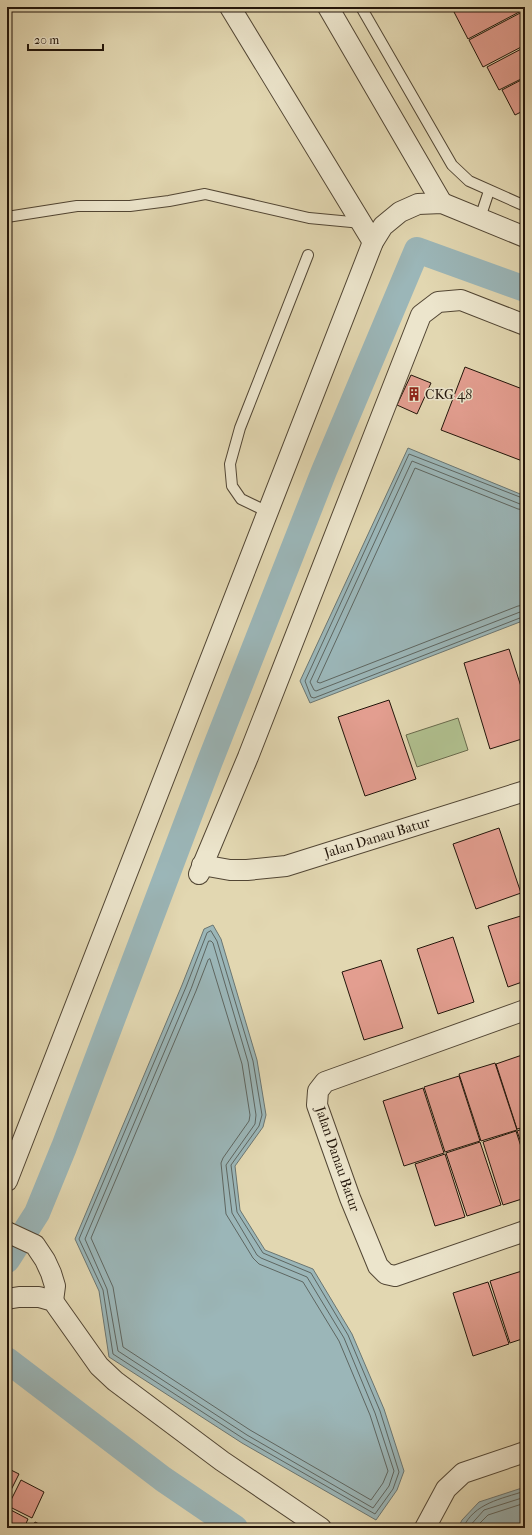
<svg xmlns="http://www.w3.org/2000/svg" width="532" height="1535" viewBox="0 0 532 1535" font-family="'IM FELL French Canon',serif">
<rect width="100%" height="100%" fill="#e2d7b1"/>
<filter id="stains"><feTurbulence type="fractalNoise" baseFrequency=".005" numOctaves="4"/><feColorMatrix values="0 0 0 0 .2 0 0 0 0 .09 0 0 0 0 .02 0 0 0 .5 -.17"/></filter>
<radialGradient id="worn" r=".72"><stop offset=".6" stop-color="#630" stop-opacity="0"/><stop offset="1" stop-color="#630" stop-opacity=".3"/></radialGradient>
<polygon fill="#b0bf8e" stroke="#696a4c" points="458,718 468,750 417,767 406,735"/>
<g fill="#9bb6b8" stroke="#6b7672">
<polygon points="408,448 525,496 525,620 310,703 300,681"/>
<polygon points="213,925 221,939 257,1060 266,1115 263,1127 235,1166 240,1210 265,1250 313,1269 352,1334 384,1409 404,1471 397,1490 376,1520 242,1443 109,1357 99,1291 75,1239 182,985 204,929"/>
<polygon points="525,1487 525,1528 458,1528 462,1520 479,1502"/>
</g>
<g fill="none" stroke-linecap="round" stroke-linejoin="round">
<g stroke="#5e6661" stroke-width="1">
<polyline points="525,499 409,454 305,681 311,697 314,698 525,616"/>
<polyline points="525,504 520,504 412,461 310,682 314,690 316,691 520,612 525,611"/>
<polyline points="525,510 518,509 415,468 317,682 320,683 518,606 525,605"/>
<polygon points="211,931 217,941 253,1061 262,1115 259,1126 231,1165 237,1212 263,1253 311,1273 348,1335 380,1411 399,1472 393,1489 375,1514 244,1439 113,1354 103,1290 79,1239 186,987 207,933"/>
<polygon points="209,941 211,941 213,943 248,1062 256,1115 255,1124 226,1165 232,1213 257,1255 261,1258 307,1277 344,1338 375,1413 394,1471 389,1486 373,1508 247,1435 118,1351 107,1289 85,1239 191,989"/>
<polygon points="210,959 242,1064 250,1115 249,1121 223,1158 221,1163 226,1214 253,1258 259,1264 303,1282 339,1341 370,1415 388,1471 383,1483 371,1500 250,1430 123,1347 113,1287 91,1238 196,991 208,960"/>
<path d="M463,1528C474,1503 501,1499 525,1491"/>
<polyline points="468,1528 484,1510 525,1497"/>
<polyline points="475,1528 488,1515 525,1503"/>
</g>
<g stroke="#9bb6b8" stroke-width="26">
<polyline points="7,1260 37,1213 64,1147 210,761 324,471 417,250 525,289"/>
<polyline points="7,1360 163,1479 235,1528"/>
</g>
</g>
<g fill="#e39e90" stroke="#22150a">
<polygon points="464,7 519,7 521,11 468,39 454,12"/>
<polygon points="522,12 525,17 525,45 483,67 469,40"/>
<polygon points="525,47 525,77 499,90 487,67"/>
<polygon points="525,78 525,110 515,115 502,90"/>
<polygon points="465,367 525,390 525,462 441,430"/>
<polygon points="411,375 431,383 417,414 397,405"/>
<polygon points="509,649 525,699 525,738 490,749 464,663"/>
<polygon points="389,700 416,779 365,796 338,717"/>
<polygon points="499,828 521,893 476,909 453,844"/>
<polygon points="524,915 525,919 525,981 508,987 488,926"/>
<polygon points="453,937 474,1002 438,1014 417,949"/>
<polygon points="381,960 403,1028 364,1040 342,972"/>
<polygon points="525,1054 525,1127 517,1129 496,1064"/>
<polygon points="495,1063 517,1130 481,1141 459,1074"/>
<polygon points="459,1076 480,1141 445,1152 424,1087"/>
<polygon points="423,1088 444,1153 404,1166 383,1101"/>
<polygon points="525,1128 525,1154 517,1131"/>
<polygon points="516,1131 525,1159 525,1198 503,1205 483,1142"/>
<polygon points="480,1142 501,1205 467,1216 446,1153"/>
<polygon points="445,1154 465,1217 435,1226 415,1164"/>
<polygon points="525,1270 525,1338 510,1343 490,1281"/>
<polygon points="488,1282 509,1344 473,1356 453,1293"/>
<polygon points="7,1468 19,1474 7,1498"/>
<polygon points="21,1480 44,1492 32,1518 8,1506"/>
<polygon points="7,1508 28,1519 24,1528 7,1528"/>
<polygon points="35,1522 47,1528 32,1528"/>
</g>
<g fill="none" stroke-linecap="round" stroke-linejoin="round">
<defs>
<g id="service">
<polyline points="361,7 452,165 469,181 525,206"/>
<polyline points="7,217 77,206 130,206 169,201 205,194 309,218 362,223"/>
<polyline points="480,218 489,191"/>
<polyline points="268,512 241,499 232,486 230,464 240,428 308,255"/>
</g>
<g id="minor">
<polyline points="230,7 373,242"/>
<polyline points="328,7 442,203"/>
<polyline points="202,865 230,870 247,870 286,866 525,791"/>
<polyline points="199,874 248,757 421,315 438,302 461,300 525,325"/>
<polyline points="525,1010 325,1082 318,1091 317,1105 350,1198 378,1266 386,1274 395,1276 525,1231"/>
<polyline points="7,1181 373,242 383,226 400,212 418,204 442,203 525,237"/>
<polyline points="7,1232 35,1245 45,1260 51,1273 55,1286 53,1301"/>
<polyline points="7,1299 19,1297 39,1297 53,1301 99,1366 115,1381 222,1461 321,1528"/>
<polyline points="425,1528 446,1489 463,1473 525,1452"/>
</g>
</defs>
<use href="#service" stroke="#524634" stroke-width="12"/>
<use href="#minor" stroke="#524634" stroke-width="22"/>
<use href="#service" stroke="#ece5cc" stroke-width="10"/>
<use href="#minor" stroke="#ece5cc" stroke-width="20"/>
</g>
<defs>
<symbol id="building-bare" viewBox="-9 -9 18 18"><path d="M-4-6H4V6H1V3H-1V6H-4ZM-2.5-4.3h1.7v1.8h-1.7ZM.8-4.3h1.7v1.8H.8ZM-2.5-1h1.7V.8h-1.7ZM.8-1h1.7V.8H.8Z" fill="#8f2418" stroke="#ece5cc" stroke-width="2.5" paint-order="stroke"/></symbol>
</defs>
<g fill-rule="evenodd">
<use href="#building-bare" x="404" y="384" width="20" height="20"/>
</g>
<g text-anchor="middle" stroke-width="3" stroke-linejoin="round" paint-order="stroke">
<g font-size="14" fill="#22150a" stroke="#ece5cc" text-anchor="start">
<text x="425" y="399">CKG 48</text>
</g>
<g font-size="14" fill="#22150a" stroke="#ece5cc">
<text transform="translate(377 837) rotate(-17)" y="5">Jalan Danau Batur</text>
<text transform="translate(338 1159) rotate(71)" y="5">Jalan Danau Batur</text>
</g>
</g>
<rect width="532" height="1535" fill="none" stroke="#e2d7b1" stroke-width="24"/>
<rect x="8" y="8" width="516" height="1519" fill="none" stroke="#22150a" stroke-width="2"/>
<rect x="12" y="12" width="508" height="1511" fill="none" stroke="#22150a"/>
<path d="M28 44v6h75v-6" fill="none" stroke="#22150a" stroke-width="2"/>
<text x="34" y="44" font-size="12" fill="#22150a" stroke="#ece5cc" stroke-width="3" paint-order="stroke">20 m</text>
<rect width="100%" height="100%" filter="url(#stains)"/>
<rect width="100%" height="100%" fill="url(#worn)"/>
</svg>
